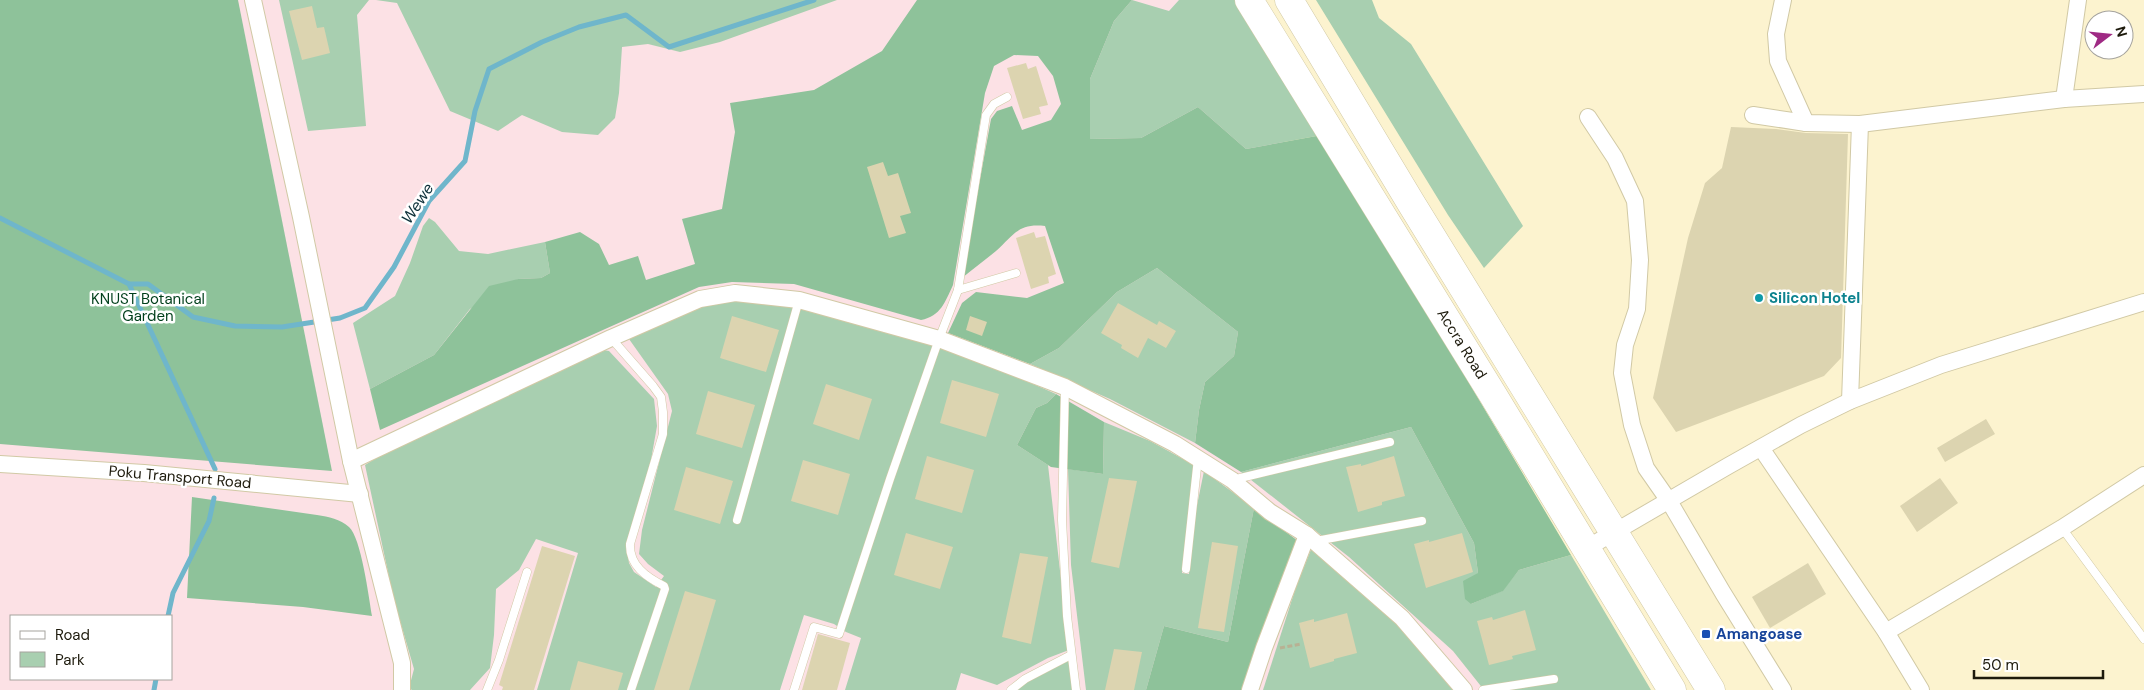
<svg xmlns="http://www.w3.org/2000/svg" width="2144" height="690" viewBox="0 0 2144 690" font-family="'DM Sans',sans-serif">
<rect width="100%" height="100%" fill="#fcf3cf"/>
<path fill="#fce1e5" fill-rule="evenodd" d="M0,0H1197L1624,690H0ZM11,616H171V679H11Z"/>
<g fill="#a8cfb0">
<polygon points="279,0 369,0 357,15 366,126 308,131"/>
<polygon points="376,0 837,0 720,42 680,52 648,44 622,47 619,93 615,118 598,135 562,132 522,115 498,131 450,111 397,3"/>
<polygon points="1132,0 1169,11 1179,0 1239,0 1322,135 1246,149 1198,107 1141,138 1090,139 1090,79 1114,21"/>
<polygon points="1316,0 1372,0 1379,18 1411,44 1523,226 1484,268 1448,215"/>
<polygon points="429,218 435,222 459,251 488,254 545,242 550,273 541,278 518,279 470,309 434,355 370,389 353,323 395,296 410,263 423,226"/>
<polygon points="1157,268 1238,332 1234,356 1205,382 1199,410 1195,443 1110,399 1030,364 1059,348 1117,292"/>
<path d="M728,299C747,302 766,303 785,306C879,323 969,355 1056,394L1047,403L1036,408L1017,445L1048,465L1069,650L1048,658L997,685L961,673L956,690H845L861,638L846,632L834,624L804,615L780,690H537L578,553L536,539L519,570L496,589L494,635L490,668L470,690H412L409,688L414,669L394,600L365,465L383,454L603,350L609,351L654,399L657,426L651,460L626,544L629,563L634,572L656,587L664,576L648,564L639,554L642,530L672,411L668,394L629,339L709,303Z"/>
<polygon points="1104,422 1150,441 1194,465 1182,573 1189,574 1191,535 1204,471 1254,508 1228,642 1164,626 1146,690 1086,690 1071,565 1068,469 1103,474"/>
<polygon points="1411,427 1474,543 1478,573 1471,604 1502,591 1519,570 1571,555 1651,690 1484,690 1453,651 1349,557 1241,472"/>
<polygon points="1312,547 1392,614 1455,690 1263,690 1296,587"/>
<polygon points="1069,658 1073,690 1018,690 1022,685"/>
</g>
<g fill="#8ec29a">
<polygon points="0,0 238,0 332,471 0,444"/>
<path d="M917,0H1132L1114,21L1090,79V139L1141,138L1198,107L1246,149L1322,135L1571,555L1519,570L1503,591L1471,604L1465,599L1463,581L1478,573L1474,543L1411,427L1241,472L1195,443L1199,410L1205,382L1234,356L1238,332L1157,268L1117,292L1059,348L1030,364L948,333L962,303L976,292L1027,298L1064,283L1045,226C1018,223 1014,235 996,251C985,260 973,269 962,278L991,119L997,111L1012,106L1022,130L1051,120L1061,104L1053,76L1038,56L1014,55L994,66L985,93L953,285C945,302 941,316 921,320L794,284L732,282L699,287L380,430L370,389L434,355L489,286L518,279L541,278L550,273L545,242L580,232L599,244L609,265L638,256L646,280L695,264L682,219L722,209L735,132L730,103L814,90L882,51Z"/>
<polygon points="1056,394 1104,422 1103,474 1051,467 1017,445 1036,408 1047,403"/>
<path d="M192,497L317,515C329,517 340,519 349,527C361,537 369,598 372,616L303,607L187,598Z"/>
<polygon points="1254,508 1298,541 1250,690 1146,690 1164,626 1228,642"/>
</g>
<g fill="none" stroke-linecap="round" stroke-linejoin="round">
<g stroke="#6fb6cb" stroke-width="5">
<polyline points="0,218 129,284 148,284 193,317 235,326 282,327 340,318 365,308 394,267 429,201 465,161 475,111 489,69 542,42 579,27 626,15 669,47 814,0"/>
<polyline points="129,284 215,469"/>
<polyline points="168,616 173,593 209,521 214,498"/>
<polyline points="154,690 156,679"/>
</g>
</g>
<g fill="#dcd4b0">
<polygon points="312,6 317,28 324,27 330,53 302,60 289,11"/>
<polygon points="1026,63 1028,69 1036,66 1048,105 1039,107 1041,114 1023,119 1007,68"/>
<polygon points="1731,127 1776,129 1806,133 1848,134 1841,358 1824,376 1676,432 1653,398 1688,238 1705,183 1722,168"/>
<polygon points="883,162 888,176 898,173 911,213 900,216 906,233 889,238 867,167"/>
<polygon points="1034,232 1036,238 1045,236 1056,274 1048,277 1049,283 1031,289 1016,238"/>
<polygon points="1118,303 1157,325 1159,321 1176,331 1166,348 1148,338 1138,358 1121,348 1122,345 1101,333"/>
<polygon points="732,316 779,330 766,372 720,358"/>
<polygon points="970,316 987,322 982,336 966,330"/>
<polygon points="952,380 999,394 986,437 940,423"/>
<polygon points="826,384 872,399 859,440 813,424"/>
<polygon points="708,391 755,405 742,448 696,434"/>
<polygon points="1986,419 1995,434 1945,462 1937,448"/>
<polygon points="927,456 974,470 962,513 915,499"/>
<polygon points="1394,456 1405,496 1382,502 1382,505 1358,512 1346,467 1361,464 1361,466"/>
<polygon points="803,460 850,474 838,515 791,501"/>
<polygon points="686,467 733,481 720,524 674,510"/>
<polygon points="1109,478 1137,481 1119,568 1091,562"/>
<polygon points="1940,478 1958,503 1917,532 1900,506"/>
<polygon points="906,533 953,547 940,589 894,575"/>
<polygon points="1462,533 1473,572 1426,588 1414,544 1429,540 1429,542"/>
<polygon points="1212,542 1238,546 1224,632 1198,628"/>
<polygon points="542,546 575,556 534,690 502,690 503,687 499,685"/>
<polygon points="1020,553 1048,557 1031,644 1002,637"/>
<polygon points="1808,563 1826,594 1770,628 1752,597"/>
<polygon points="685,591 716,600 698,661 689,690 654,690"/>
<polygon points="1525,610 1536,650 1512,656 1513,659 1489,665 1477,621 1492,617 1493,620"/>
<polygon points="1347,613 1357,653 1334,659 1334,661 1310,668 1299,623 1314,619 1314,622"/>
<polygon points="818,634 850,643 837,690 802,690"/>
<polygon points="1114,649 1142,652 1134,690 1105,690"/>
<polygon points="578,661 623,673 618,690 570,690"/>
</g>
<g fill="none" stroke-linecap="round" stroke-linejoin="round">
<defs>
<g id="lane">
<polyline points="958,290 1016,273"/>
<path d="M611,338L653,386L661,397L663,412V434L630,544C629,565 646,577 664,586L665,589L631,690"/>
<polyline points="1065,387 1062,520 1067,616 1076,690"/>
<polyline points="1232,480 1390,442"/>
<polyline points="737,520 799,300"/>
<polyline points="2062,528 2144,639"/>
<polyline points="1316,541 1422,521"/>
<polyline points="1186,569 1198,458"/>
<polyline points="487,690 499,660 527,572"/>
<polyline points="794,690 814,627 839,634 890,479 939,339 958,290 986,115 994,104 1007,97"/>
<polyline points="1011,690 1025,679 1071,655"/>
<polyline points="1483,690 1554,679"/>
</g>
<g id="street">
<polyline points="253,0 301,217 351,461 402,663 402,690"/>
<polyline points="1783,0 1776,34 1778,61 1806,123"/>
<polyline points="2064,99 2078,0"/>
<polyline points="1753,115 1806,123 1860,124 2064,99 2144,94"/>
<polyline points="1588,117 1615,158 1635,201 1640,260 1637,309 1625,345 1622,373 1632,425 1646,468 1669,501 1723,593 1783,690"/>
<polyline points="1850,401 1860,124"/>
<polyline points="1761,448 1886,632 1921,690"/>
<polyline points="351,461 611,338 700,299 735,293 799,300 939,339 1065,387 1175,444 1232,480 1270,512 1307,535 1402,618 1464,690"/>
<polyline points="0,464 144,473 360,494"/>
<polyline points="1587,548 1728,466 1801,425 1850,401 1941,365 2144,302"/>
<polyline points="1886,632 2062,528 2144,475"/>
<polyline points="1250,690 1264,648 1307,535"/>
</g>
<g id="highway">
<polyline points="1249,0 1493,395 1672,690"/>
<polyline points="1289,0 1411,203 1711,690"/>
</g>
</defs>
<use href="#lane" stroke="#d1c9a5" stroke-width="9"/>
<use href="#street" stroke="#d1c9a5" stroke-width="18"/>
<use href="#highway" stroke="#d1c9a5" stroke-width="29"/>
<polyline stroke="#b8b193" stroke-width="3" stroke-dasharray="5 2.5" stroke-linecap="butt" points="1280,648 1301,644"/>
<use href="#lane" stroke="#fff" stroke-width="8"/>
<use href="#street" stroke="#fff" stroke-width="16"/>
<use href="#highway" stroke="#fff" stroke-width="28"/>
</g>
<circle fill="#0f9aa8" stroke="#fff" stroke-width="2" cx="1759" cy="298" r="5"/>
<rect fill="#1a4fb4" stroke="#fff" stroke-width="2" x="1701" y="629" width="10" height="10" rx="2.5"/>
<g text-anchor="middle" stroke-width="5" stroke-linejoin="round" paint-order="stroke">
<g font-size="15" font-weight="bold" fill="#0d838f" stroke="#fff" text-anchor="start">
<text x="1769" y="303">Silicon Hotel</text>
</g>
<g font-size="15" fill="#003f1b" stroke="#fff">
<text x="148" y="304">KNUST Botanical<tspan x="148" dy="17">Garden</tspan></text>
</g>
<g font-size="15" fill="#1d1a0c" stroke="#fff">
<text transform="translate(1462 344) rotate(58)" y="5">Accra Road</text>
<text transform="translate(180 477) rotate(5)" y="5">Poku Transport Road</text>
</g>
<g font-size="15" font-weight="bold" fill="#164399" stroke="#fff" text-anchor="start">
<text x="1716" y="639">Amangoase</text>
</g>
<g font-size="16" font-style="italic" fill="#0e313a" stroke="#fff">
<text transform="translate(417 203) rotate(-57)" y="6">Wewe</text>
</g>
</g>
<rect x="10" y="615" width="162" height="65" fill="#ffffff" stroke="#a5a39e"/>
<rect x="20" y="631" width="25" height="8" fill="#ffffff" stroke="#a5a39e"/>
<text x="55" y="640" font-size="15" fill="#1d1a0c">Road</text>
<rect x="20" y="652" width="25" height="15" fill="#a8cfb0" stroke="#a5a39e"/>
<text x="55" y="665" font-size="15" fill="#1d1a0c">Park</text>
<g transform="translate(2109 35) rotate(74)"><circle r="24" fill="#ffffff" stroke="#a5a39e"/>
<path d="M0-4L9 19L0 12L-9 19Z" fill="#9f2a84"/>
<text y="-8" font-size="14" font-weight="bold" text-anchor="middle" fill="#1d1a0c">N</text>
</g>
<path d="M1974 670v8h129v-8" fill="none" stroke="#1d1a0c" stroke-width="2.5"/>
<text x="1982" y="670" font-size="15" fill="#1d1a0c" stroke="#ffffff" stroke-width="4" paint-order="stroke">50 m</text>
</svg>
